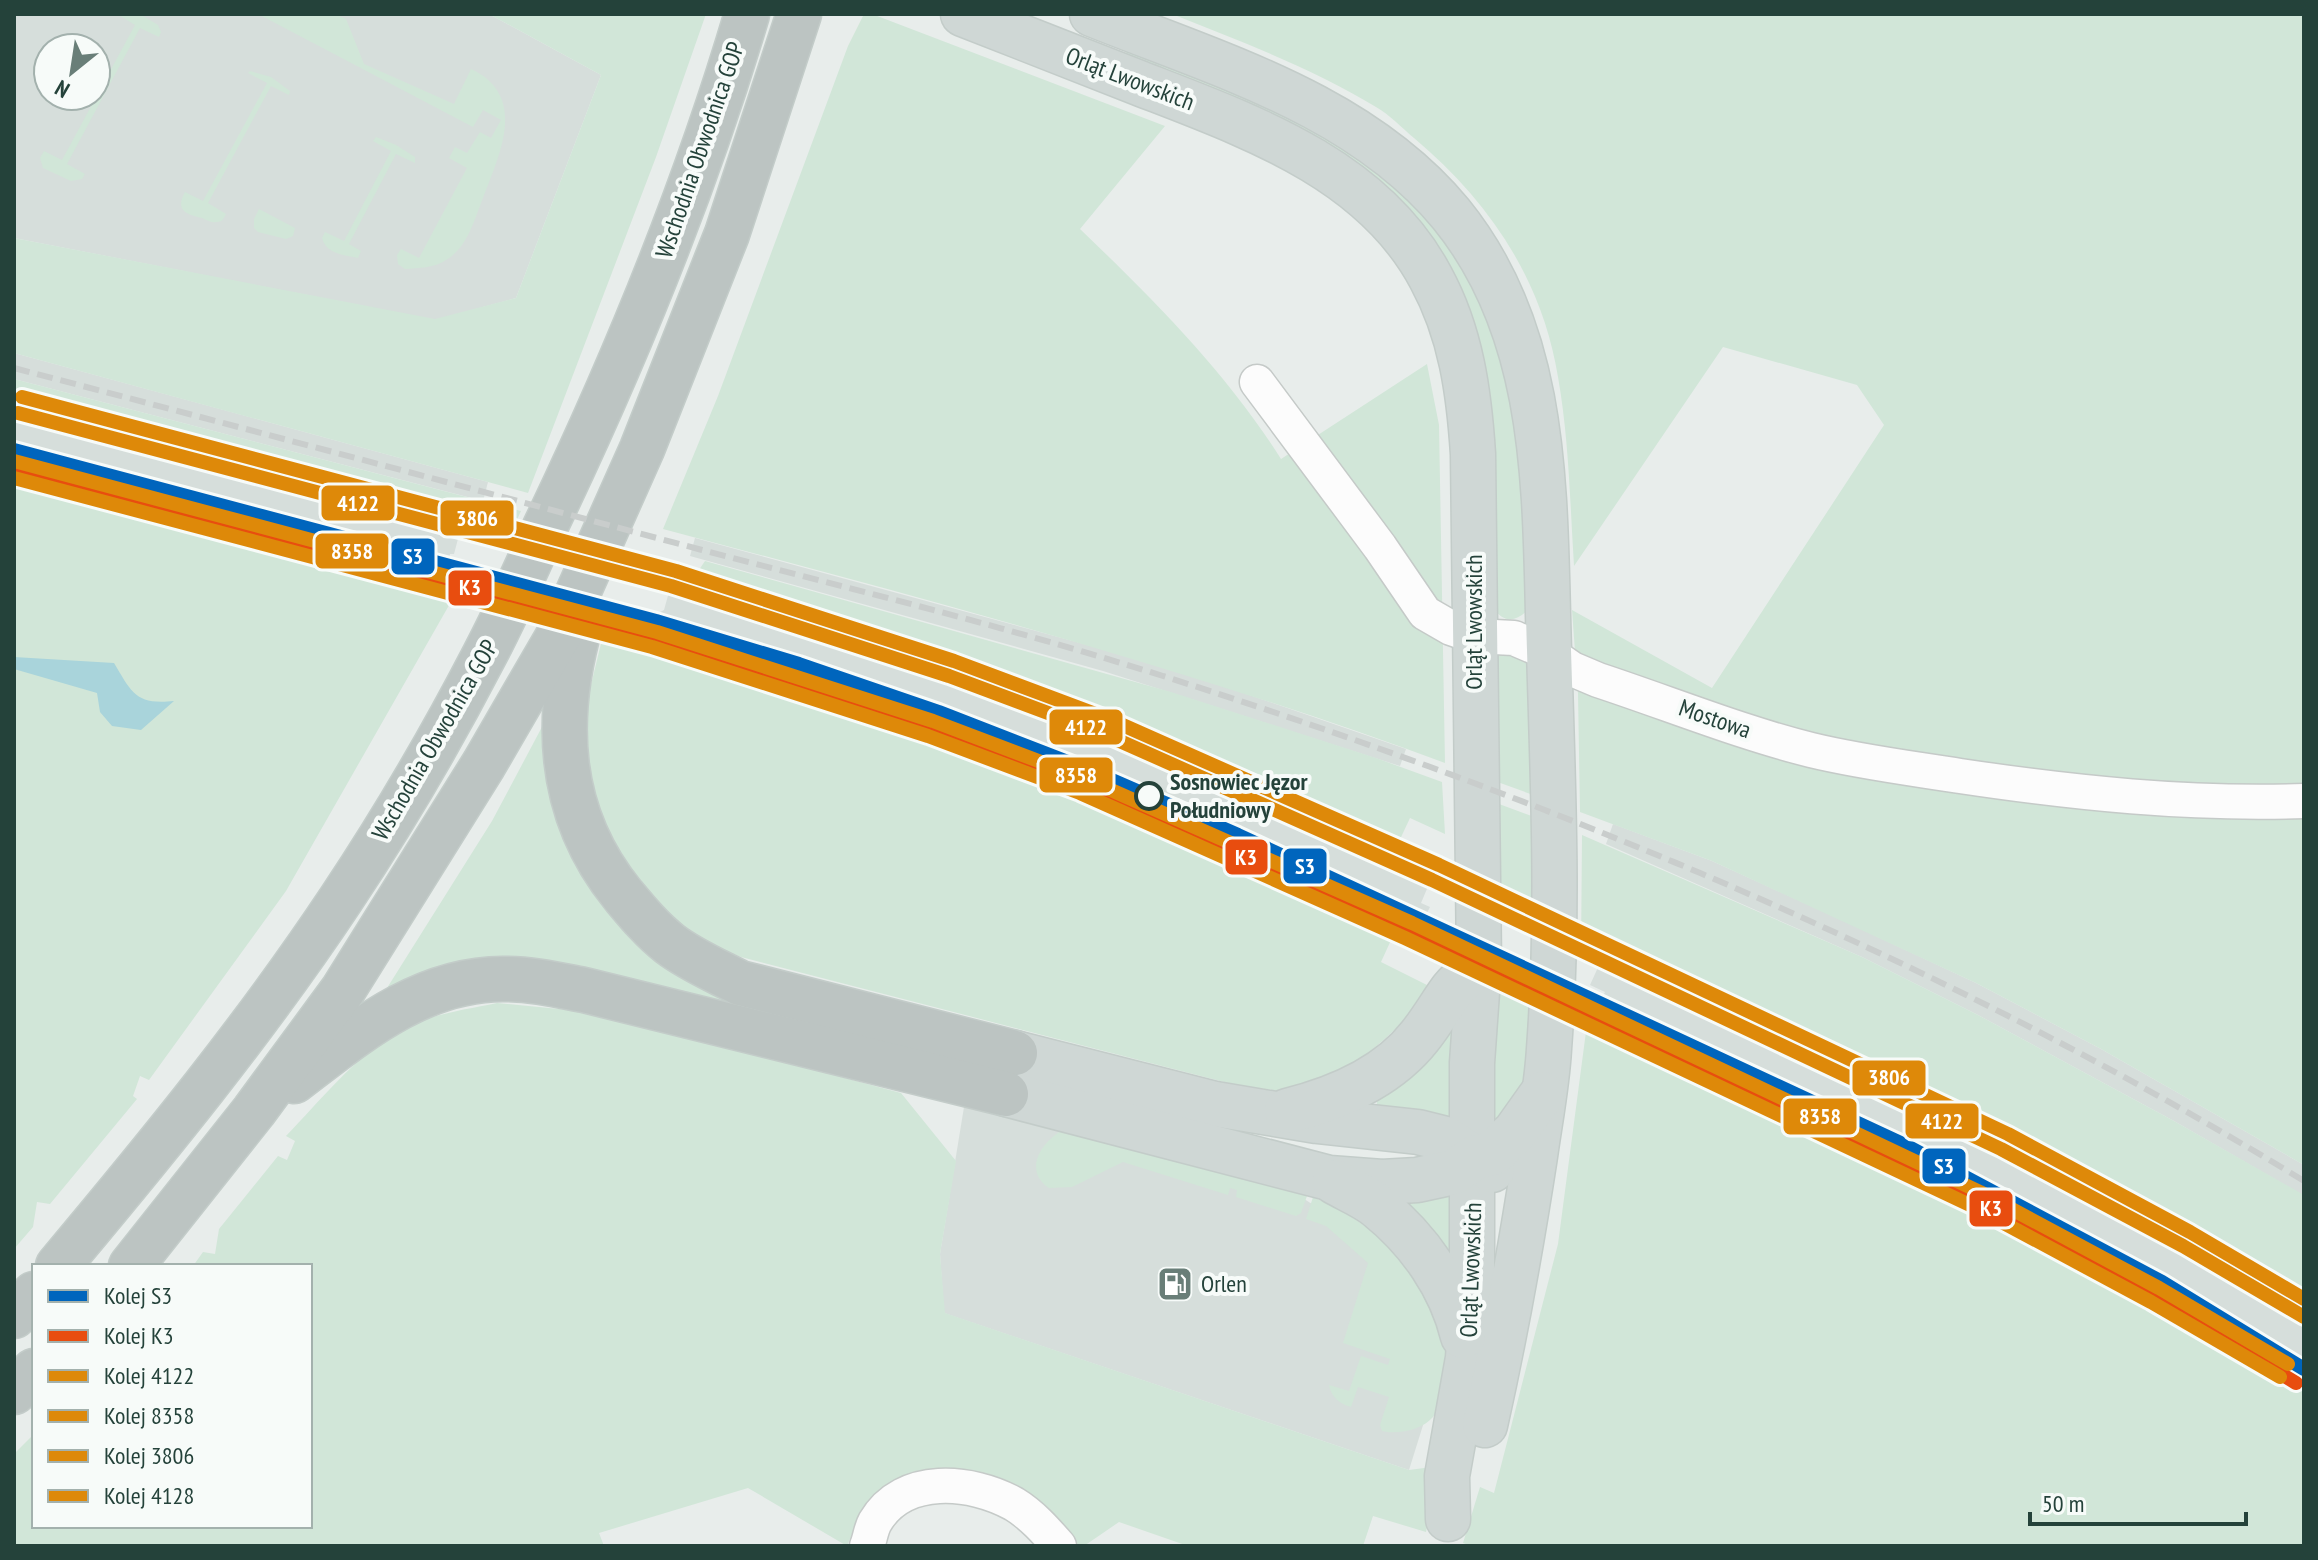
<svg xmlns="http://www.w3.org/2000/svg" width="2318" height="1560" viewBox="0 0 2318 1560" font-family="'PT Sans Narrow',sans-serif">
<rect width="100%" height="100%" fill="#e8edeb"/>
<g fill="#d6dedb" fill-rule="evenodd">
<path d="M14,14H489L601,75L516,298L435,320L14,238ZM48,48H96V96H48Z"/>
<polygon points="14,353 488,482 483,501 14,379"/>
<polygon points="14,411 459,535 454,554 450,554 445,575 14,463"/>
<polygon points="695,538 1106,650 1203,679 1406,749 1400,766 1103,671 690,556"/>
<polygon points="669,592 952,683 1136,754 1429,884 1421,903 1430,907 1418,931 1152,807 1065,771 878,702 654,632 658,613 664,610"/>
<polygon points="1613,824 1712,861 1846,922 1976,983 2101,1049 2304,1165 2304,1196 2174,1121 1978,1015 1862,957 1606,844"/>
<polygon points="1600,963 1809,1057 1944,1123 2093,1200 2304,1319 2304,1384 2237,1342 1988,1202 1859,1136 1596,1011 1605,992 1590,985"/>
<polygon points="964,1107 1289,1189 1390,1255 1434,1390 1409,1470 944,1313 940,1254"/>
</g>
<g fill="#d1e6d8">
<polygon points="117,14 140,14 158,25 161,32 159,37 140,28 67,164 85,174 82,179 71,181 43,168 40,158 44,151 62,160 135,25"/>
<path d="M258,14H335L346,19L364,64L454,104L471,69C529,96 499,155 483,198C474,220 468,247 446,260C434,268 419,268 405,269L398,264L397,255L401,249L419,258L467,168L449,158L455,147L467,153L480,132L491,138L501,120L483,110L473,127Z"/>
<polygon points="489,14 706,14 656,157 528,493 14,353 14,238 435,319 516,298 601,75"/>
<path d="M864,14H872L1165,126L1080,229C1153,299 1227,373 1281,459L1427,364L1439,425L1445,763C1189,668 926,599 663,529L718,396L848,46Z"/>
<path d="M1172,14H2304V1165L2101,1049L1976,983L1712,861L1580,812L1578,693L1572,610L1712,688L1884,425L1857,385L1723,347L1574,566C1570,503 1569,439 1558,377C1542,279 1489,201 1414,138C1402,128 1390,115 1376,107C1312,68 1242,42 1172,14Z"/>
<path d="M1128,47L1242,93L1376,165L1438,227L1491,314L1518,410L1529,609C1516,622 1505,624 1493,608L1439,255L1125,54Z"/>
<path d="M250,71L271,77L290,91L289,95L271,86L208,203L226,214C223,219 223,222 216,222C211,223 207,220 202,218C185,214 175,210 185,192L203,201L267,83L248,73Z"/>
<path d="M376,137L396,145L415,157V163L396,154L349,244L361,251L358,258C344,255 326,254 322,238L325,232L344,241L391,151L373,141Z"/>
<polygon points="259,209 295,228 293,236 286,239 258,232 254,228 254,219"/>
<polygon points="14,379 521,511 504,547 443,531 14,411"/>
<polygon points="14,463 464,579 286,891 149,1080 140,1076 133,1096 137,1099 50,1204 37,1202 33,1227 14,1249"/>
<path d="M705,561L1171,692L1376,758L1442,782L1445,834L1410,818L1395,850C1183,752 967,665 743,599L739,613L682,595Z"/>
<path d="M607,619L721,652L717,667C862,712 1006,762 1145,822C1228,858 1310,898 1392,938L1381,962L1427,985C1414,1022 1345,1077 1308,1087C1281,1095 1254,1087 1228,1083L741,957L701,941L665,915L611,842L583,763L586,705Z"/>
<polygon points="1504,653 1526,658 1532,669 1536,796 1492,780 1497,657"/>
<polygon points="551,710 587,876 835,1026 709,1004 382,996 492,821"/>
<polygon points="1491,801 1537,818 1537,934 1494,915"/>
<polygon points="1582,835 1862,957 1978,1015 2174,1121 2304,1195 2304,1319 2093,1200 1944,1123 1809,1057 1667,995 1581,954"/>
<polygon points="1514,977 1537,987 1527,1080 1496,1139 1488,1069 1497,989 1506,993"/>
<path d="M497,1003L580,1011L715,1043L901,1093L956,1161L940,1254L945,1313L1409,1470L1439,1466L1426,1532L1373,1516L1363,1546H1188L1119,1522L1084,1546H1079L1068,1531L983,1475L953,1469L923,1471L882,1494L858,1519L847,1546L748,1488L599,1533L604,1546H14V1454L34,1434V1526H310V1266H193L203,1252L215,1254L219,1229L278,1156L287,1160L295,1141L286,1136C321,1100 352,1060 395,1033C424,1015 464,1010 497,1003Z"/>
<path d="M1596,1011C1684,1053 1772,1093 1859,1136C2011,1210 2162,1294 2304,1384V1546H1471L1463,1543L1480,1487L1494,1493L1558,1244L1587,1024Z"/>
<polygon points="1454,1014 1463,1120 1378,1116 1376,1093"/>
<path d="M1066,1128L1300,1187L1299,1193L1307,1196L1301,1213L1296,1216L1236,1197L1237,1190L1230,1188L1228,1195L1123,1162L1072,1187L1049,1188C1021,1169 1044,1139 1066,1128Z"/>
<polygon points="1458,1184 1463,1266 1390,1197"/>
<path d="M1313,1197C1359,1217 1403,1249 1427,1295C1434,1308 1445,1337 1448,1352C1450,1368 1443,1404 1433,1417C1422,1430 1397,1435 1382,1431L1380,1425L1389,1397L1358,1387L1351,1407C1340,1404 1331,1397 1329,1385L1349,1391L1361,1356L1388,1365L1390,1359L1343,1343L1368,1263L1326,1226L1306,1219Z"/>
</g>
<path fill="#a9d4db" d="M14,657L114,663C132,693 136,705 174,701L141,730L112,726L100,712L97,693L14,669Z"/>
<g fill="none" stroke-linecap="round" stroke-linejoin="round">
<defs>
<g id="minor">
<path d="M1257,382L1380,547L1425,613L1451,628L1474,636L1514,638L1549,653L1572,669L1598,680C1668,703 1739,732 1811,750C1860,762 1910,768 1960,776C2074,793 2189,805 2304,801"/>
<path d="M867,1546C870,1539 871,1529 875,1522C903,1474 971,1480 1014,1504C1032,1515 1046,1531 1059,1546"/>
</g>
<g id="primary">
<path d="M963,14C1021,37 1080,60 1139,83C1247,125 1373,168 1431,278C1461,333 1469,392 1473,454L1479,964L1472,1063V1293L1468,1358L1447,1476L1448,1519"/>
<path d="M1092,14C1219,65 1361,105 1451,214C1552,338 1544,500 1549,650C1553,784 1559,916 1549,1049C1547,1085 1540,1120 1535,1156C1521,1247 1505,1336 1485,1425"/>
<polyline points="1015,1053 1215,1104 1317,1121 1418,1132 1446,1139 1492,1170"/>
<polyline points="1006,1094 1329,1178 1382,1182 1417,1180 1454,1172 1474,1158 1493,1153 1515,1132 1542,1094"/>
<path d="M1287,1111C1336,1099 1388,1077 1420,1036C1432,1021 1441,1005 1452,990C1460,980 1470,972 1479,964"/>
<path d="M1335,1182C1349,1190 1366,1197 1378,1207C1419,1240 1451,1286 1463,1336"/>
</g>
<g id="motorway">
<path d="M581,622C553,720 557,814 623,895C638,913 652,930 670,944C691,960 717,971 740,983L1015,1053"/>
<path d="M294,1081C357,1033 421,978 505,979C532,979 558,985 584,990L1006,1094"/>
<path d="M58,1266C157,1148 256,1027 341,899C393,821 441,739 484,656C507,613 526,569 546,525C625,360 695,190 747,14"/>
<polyline points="131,1266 254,1111 343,990 484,764 560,633 642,449 727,234 799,14"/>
<polyline points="14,1316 34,1294"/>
<polyline points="14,1392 34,1371"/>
</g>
</defs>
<use href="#minor" stroke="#c5cac8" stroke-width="37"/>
<use href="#primary" stroke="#c3ccc9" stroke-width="47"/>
<use href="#motorway" stroke="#c3ccc9" stroke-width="47"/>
<use href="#minor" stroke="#fcfcfc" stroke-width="34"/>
<use href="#primary" stroke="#cfd7d5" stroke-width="44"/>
<use href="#motorway" stroke="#bcc4c2" stroke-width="44"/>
<path stroke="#c9cdcc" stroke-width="6" stroke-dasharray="16 8" stroke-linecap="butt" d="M14,368C243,428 473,489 702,550C856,590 1011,628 1163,676C1560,802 1948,963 2304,1181"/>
<defs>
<polyline id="rail-1" points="14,450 656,621 799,664 939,712 1091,771 1238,835 1903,1144 2162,1282 2304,1369"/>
<polyline id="rail-2" points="14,467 652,636 794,679 934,727 1085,786 1231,850 1896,1158 2154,1296 2296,1383"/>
<polyline id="rail-3" points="18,413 671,586 949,676 1104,734 1432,880 2001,1149 2183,1246 2304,1317"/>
<polyline id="rail-4" points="14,461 657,632 933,721 1086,779 1412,923 1980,1192 2159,1288 2288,1364"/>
<polyline id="rail-5" points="22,397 676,571 954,661 1109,719 1439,865 2008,1134 2190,1232 2304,1299"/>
<polyline id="rail-6" points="14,478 652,647 928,736 1080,793 1405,938 1972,1206 2151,1302 2280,1377"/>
</defs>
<use href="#rail-1" stroke="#f7fbf9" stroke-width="20"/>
<use href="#rail-2" stroke="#f7fbf9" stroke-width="20"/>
<use href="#rail-3" stroke="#f7fbf9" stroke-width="20"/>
<use href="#rail-4" stroke="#f7fbf9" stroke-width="20"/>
<use href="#rail-5" stroke="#f7fbf9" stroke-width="20"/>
<use href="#rail-6" stroke="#f7fbf9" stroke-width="20"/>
<use href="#rail-1" stroke="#0065bd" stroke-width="14"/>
<use href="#rail-2" stroke="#e84d0f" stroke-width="14"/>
<use href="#rail-3" stroke="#de8909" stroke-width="14"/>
<use href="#rail-4" stroke="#de8909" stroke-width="14"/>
<use href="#rail-5" stroke="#de8909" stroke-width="14"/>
<use href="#rail-6" stroke="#de8909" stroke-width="14"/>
</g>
<defs>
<symbol id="fuel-square" viewBox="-11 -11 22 22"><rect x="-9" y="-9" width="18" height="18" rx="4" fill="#697e78" stroke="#f7fbf9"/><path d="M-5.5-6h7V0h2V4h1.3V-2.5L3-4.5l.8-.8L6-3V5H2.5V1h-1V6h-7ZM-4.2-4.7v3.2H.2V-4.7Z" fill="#fff"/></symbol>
</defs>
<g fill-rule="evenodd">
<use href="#fuel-square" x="1155" y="1264" width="40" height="40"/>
</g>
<circle fill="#f7fbf9" stroke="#24423a" stroke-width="4" cx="1149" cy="796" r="13"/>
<g text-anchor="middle" stroke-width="8" stroke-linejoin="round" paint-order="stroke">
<g font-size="24" fill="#24423a" stroke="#f7fbf9">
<text transform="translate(1130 79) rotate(21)" y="8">Orląt Lwowskich</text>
<text transform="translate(700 150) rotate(-71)" y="8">Wschodnia Obwodnica GOP</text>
<text transform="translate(1474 622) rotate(-90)" y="8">Orląt Lwowskich</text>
<text transform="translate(1715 719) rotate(19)" y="8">Mostowa</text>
<text transform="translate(435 740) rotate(-60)" y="8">Wschodnia Obwodnica GOP</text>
<text transform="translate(1471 1270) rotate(-88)" y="8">Orląt Lwowskich</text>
</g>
<g font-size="24" font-weight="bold" fill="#24423a" stroke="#f7fbf9" text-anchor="start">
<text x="1170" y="790">Sosnowiec Jęzor<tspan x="1170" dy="28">Południowy</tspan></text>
</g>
<g font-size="24" fill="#24423a" stroke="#f7fbf9" text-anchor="start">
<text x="1201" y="1292">Orlen</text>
</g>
</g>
<g stroke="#f7fbf9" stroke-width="3">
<rect x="320" y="484" width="76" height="38" rx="8" fill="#de8909"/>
<rect x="439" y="499" width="76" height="38" rx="8" fill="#de8909"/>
<rect x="314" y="532" width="76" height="38" rx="8" fill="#de8909"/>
<rect x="390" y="537" width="46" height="39" rx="8" fill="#0065bd"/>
<rect x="447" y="569" width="46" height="38" rx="8" fill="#e84d0f"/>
<rect x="1048" y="708" width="76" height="38" rx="8" fill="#de8909"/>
<rect x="1038" y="756" width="76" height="38" rx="8" fill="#de8909"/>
<rect x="1224" y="838" width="45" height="38" rx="8" fill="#e84d0f"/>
<rect x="1282" y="847" width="46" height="38" rx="8" fill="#0065bd"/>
<rect x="1851" y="1059" width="76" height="38" rx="8" fill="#de8909"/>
<rect x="1782" y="1097" width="76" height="39" rx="8" fill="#de8909"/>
<rect x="1904" y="1102" width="76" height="38" rx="8" fill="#de8909"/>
<rect x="1921" y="1147" width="46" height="38" rx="8" fill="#0065bd"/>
<rect x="1968" y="1189" width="46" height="39" rx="8" fill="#e84d0f"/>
</g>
<g font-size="22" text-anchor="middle" font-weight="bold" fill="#fff">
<text x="358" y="511">4122</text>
<text x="477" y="526">3806</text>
<text x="352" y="559">8358</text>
<text x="413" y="564">S3</text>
<text x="470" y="595">K3</text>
<text x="1086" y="735">4122</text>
<text x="1076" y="783">8358</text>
<text x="1246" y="865">K3</text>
<text x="1305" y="874">S3</text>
<text x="1889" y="1085">3806</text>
<text x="1820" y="1124">8358</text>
<text x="1942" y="1129">4122</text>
<text x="1944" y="1174">S3</text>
<text x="1991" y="1216">K3</text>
</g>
<rect width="2318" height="1560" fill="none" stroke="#24423a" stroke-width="32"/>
<rect x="32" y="1264" width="280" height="264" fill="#f7fbf9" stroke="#a3b1ad" stroke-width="2"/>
<rect x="48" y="1290" width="40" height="12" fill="#0065bd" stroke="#a3b1ad" stroke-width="2"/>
<text x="104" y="1304" font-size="24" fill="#24423a">Kolej S3</text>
<rect x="48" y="1330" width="40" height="12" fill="#e84d0f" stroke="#a3b1ad" stroke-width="2"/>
<text x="104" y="1344" font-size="24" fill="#24423a">Kolej K3</text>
<rect x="48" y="1370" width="40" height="12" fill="#de8909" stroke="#a3b1ad" stroke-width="2"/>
<text x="104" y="1384" font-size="24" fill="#24423a">Kolej 4122</text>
<rect x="48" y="1410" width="40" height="12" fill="#de8909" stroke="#a3b1ad" stroke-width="2"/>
<text x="104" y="1424" font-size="24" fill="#24423a">Kolej 8358</text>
<rect x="48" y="1450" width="40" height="12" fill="#de8909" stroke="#a3b1ad" stroke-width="2"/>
<text x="104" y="1464" font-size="24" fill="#24423a">Kolej 3806</text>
<rect x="48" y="1490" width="40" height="12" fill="#de8909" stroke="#a3b1ad" stroke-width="2"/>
<text x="104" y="1504" font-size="24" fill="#24423a">Kolej 4128</text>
<g transform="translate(72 72) rotate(210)"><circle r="38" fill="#f7fbf9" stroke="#a3b1ad" stroke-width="2"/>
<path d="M0-6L14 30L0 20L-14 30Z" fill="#697e78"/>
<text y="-12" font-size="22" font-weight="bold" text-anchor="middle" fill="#24423a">N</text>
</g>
<path d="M2030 1512v12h216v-12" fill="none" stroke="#24423a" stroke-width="4"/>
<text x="2042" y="1512" font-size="24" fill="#24423a" stroke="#f7fbf9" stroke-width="6" paint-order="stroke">50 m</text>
</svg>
